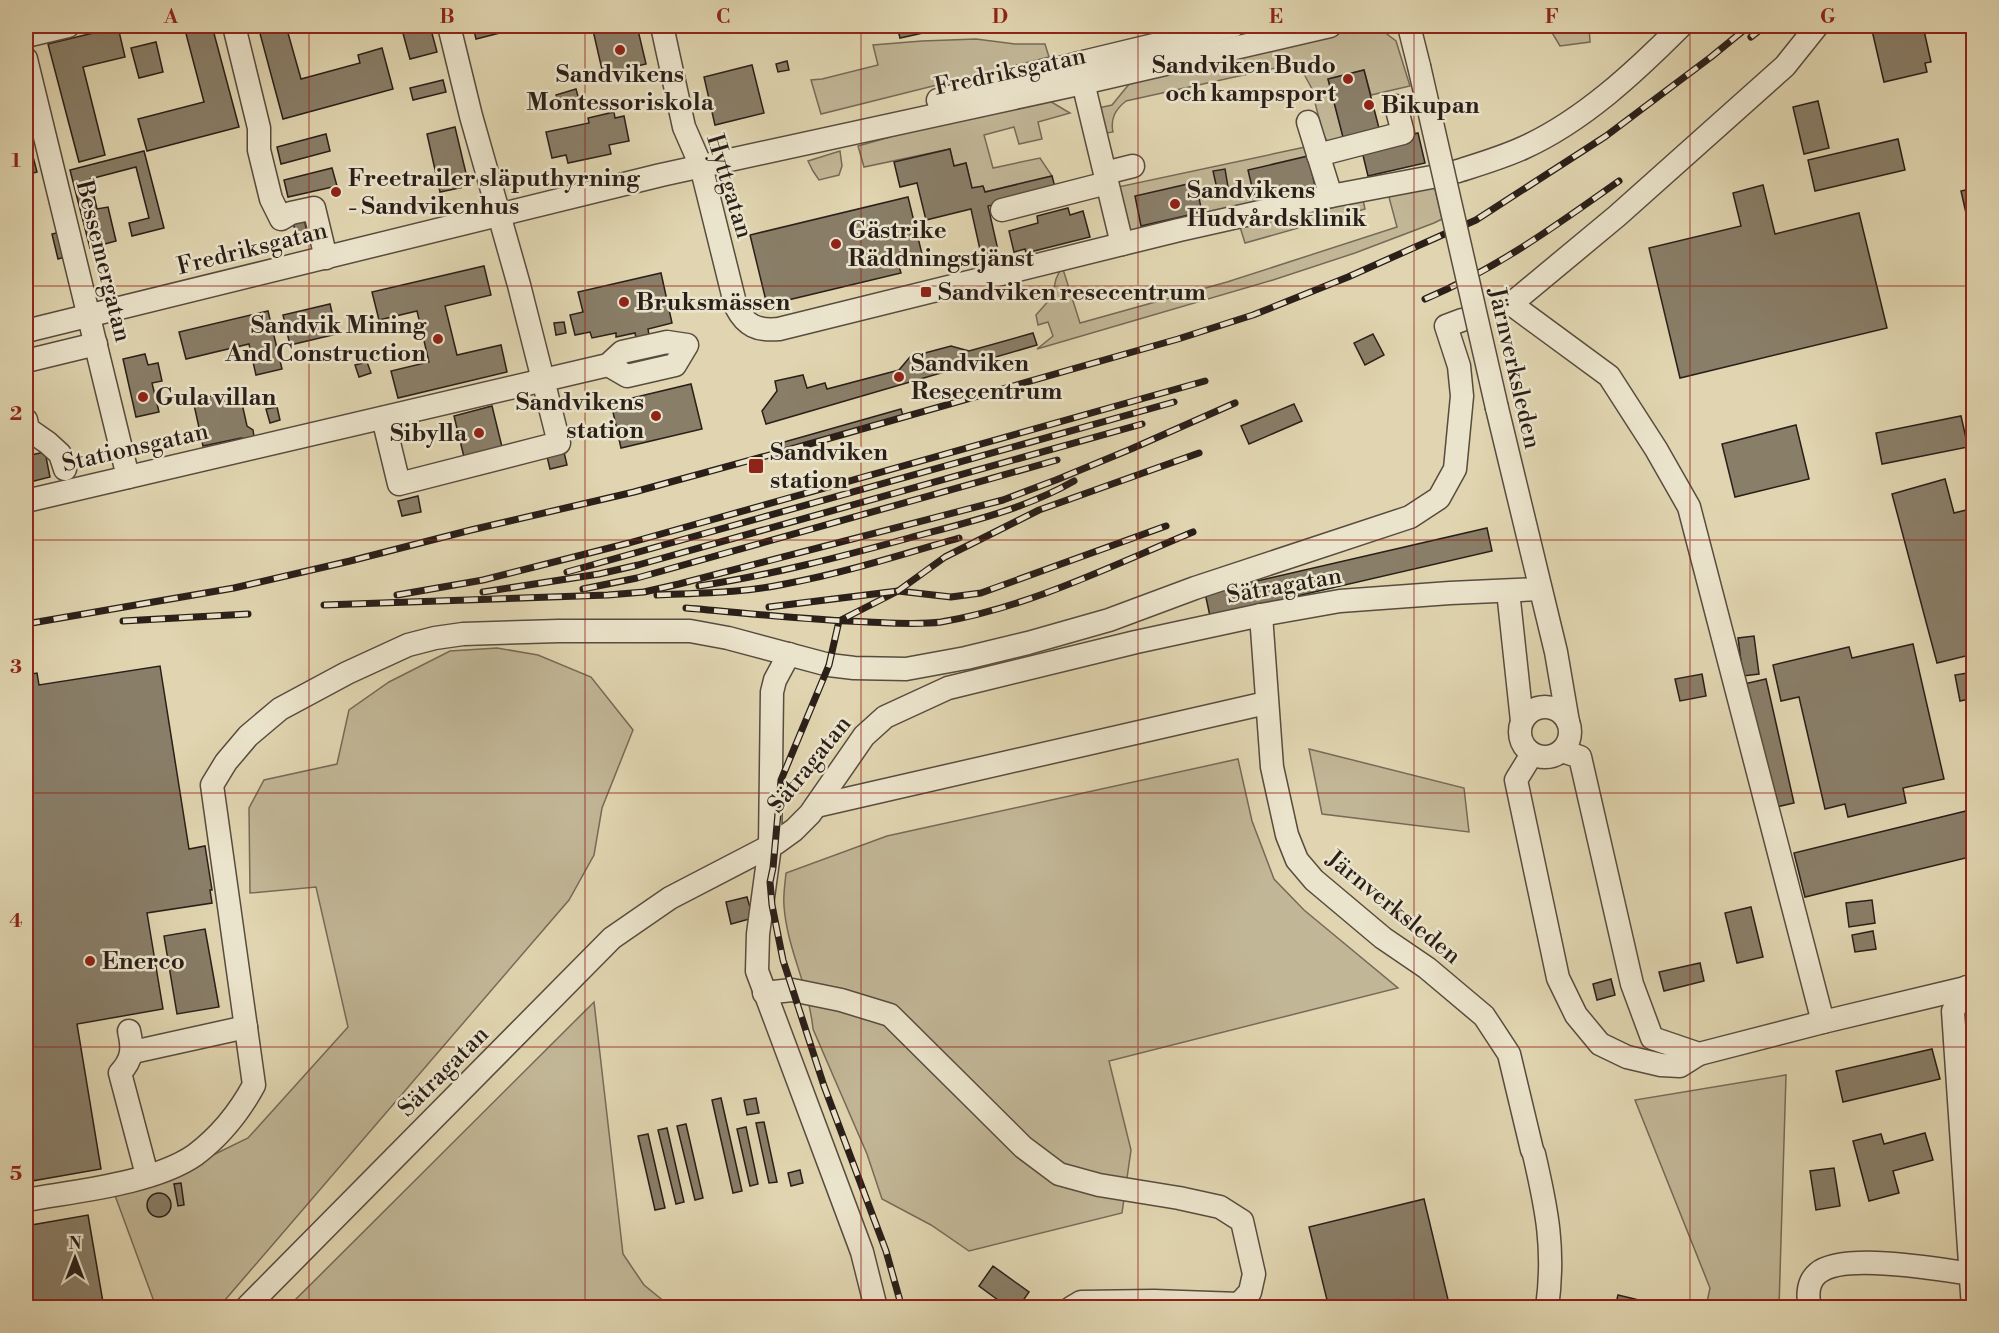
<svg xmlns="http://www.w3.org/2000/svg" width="1999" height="1333" viewBox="0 0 1999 1333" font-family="'Libre Bodoni',serif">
<rect width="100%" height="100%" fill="#e0d5b0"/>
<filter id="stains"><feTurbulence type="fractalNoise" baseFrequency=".00333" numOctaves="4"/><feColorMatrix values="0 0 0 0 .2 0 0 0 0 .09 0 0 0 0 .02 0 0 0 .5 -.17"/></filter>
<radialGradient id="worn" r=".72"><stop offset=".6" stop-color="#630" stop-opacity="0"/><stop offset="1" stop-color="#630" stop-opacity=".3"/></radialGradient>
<g fill="#c1b696" stroke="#766a58" stroke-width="1.5">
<polygon points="1548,26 1589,26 1590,42 1560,46"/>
<path d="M1358,28H1379L1396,41L1410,86L1371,95L1364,70L1328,79L1344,139L1327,141L1323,134L1311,87L1298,63L1126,101C1116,109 1110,118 1113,132L1095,135L1089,110L1112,105L1130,83L1291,46Z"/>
<polygon points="976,39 1015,44 1045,44 1049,57 821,114 811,80 822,79 878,65 873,45 922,41"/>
<polygon points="1048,100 1070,113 1038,122 1042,139 1019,144 1014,127 984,135 993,168 1040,158 1052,176 985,192 983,186 972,188 966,163 954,166 950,149 864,167 858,146 901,134"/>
<polygon points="1315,145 1328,187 1128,232 1118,187"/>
<polygon points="840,151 842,166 839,175 819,180 813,171 808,161"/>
<polygon points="1432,177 1442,219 1434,223 1355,253 1273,280 1037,349 1053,336 1048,322 1038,325 1036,315 1052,297 1056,279 1062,266 1080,323 1227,282 1397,227 1386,186"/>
<polygon points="1361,191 1365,209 1245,243 1237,217"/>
<polygon points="497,648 538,655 591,677 633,730 602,808 594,855 569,900 219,1307 156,1307 113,1190 209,1157 248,1138 348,1027 316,887 250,893 249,808 264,780 337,764 349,710 389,682 450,651"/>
<polygon points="1309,749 1464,788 1469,832 1322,814"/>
<path d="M1238,759L1252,821L1274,879L1304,910L1398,988L1109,1061L1131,1150L1122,1213L969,1251L931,1225L882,1199L867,1154L813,1029C809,987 787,949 784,906C783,895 785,884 786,873L887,836Z"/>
<polygon points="594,1002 623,1254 644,1285 671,1307 288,1307"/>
<polygon points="1786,1075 1779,1307 1706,1307 1710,1288 1635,1100"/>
</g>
<g fill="#897e68" stroke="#2a1f19" stroke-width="1.5">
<polygon points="184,26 212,26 239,127 147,151 138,119 204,102"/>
<polygon points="258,26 286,26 301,79 360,63 358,55 382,48 393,89 283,119"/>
<polygon points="401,26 430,26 437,52 410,59"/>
<polygon points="473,26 503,26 504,32 476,39"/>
<polygon points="592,26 637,26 646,64 603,74"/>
<polygon points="897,26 940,26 941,29 900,38"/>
<polygon points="1871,26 1923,26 1931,62 1925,63 1927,72 1884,82"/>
<polygon points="118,27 125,57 83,67 105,155 79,162 48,44"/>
<polygon points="156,42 163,72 139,78 131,48"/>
<polygon points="787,61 789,70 778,72 776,64"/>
<polygon points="752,65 764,113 715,125 704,77"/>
<polygon points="1364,70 1381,136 1345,145 1328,79"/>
<polygon points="443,80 446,92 413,100 410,88"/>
<polygon points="576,89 579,100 559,106 556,95"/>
<polygon points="1818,101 1829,148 1804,154 1793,107"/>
<polygon points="614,112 615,118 624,116 629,141 609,145 611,154 568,163 566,155 552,158 546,132 589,123 588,118"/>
<polygon points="455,127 469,186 440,192 427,134"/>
<polygon points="26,130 37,172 26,175"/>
<polygon points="1418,133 1425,163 1368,176 1361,147"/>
<polygon points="326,134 330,151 281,164 277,147"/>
<polygon points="1898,139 1905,170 1815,191 1808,160"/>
<polygon points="950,149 954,166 966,163 972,188 983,186 985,192 1052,176 1056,191 988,206 1000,259 983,263 971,209 926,220 917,183 900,187 894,162"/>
<polygon points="144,151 164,228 132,236 129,223 149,218 136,167 90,179 97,209 108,207 116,241 90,248 70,170"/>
<polygon points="1308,156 1315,186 1255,200 1248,170"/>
<polygon points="332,168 337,186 288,197 284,180"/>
<polygon points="1225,169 1228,187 1217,189 1213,171"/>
<polygon points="1188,184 1190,191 1197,189 1202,212 1141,226 1135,196"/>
<polygon points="1763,185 1775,234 1859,213 1887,328 1680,378 1649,248 1741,226 1733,193"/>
<polygon points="1974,188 1974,248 1961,191"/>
<polygon points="908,197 922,254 897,260 901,273 767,305 750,235"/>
<polygon points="1068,208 1070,215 1083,211 1090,237 1026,253 1025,249 1014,252 1009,231 1038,223 1037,216"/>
<polygon points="303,214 307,232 296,235 292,217"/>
<polygon points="61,232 68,256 58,259 52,234"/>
<polygon points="484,266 491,295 445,306 457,355 501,345 507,372 398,398 391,371 429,362 417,311 379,320 372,292"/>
<polygon points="661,273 672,323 648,329 649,335 636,338 635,333 616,337 616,333 592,338 590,332 575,335 570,315 583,312 578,292"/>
<polygon points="330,304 337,334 290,345 283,315"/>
<polygon points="268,311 282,369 256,375 249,344 186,359 179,332"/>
<polygon points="564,322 566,333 556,335 554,323"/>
<polygon points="1033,333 1037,345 766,424 762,411 777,391 775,381 803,375 807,388 825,383 827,389 899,370 910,357 951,346 969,351"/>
<polygon points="1373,334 1384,355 1365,365 1354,343"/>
<polygon points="145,354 148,365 158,363 162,381 152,383 159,412 136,417 123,359"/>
<polygon points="367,362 371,373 359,377 355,365"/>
<polygon points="691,384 702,429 621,448 611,403"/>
<polygon points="239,390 247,426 253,430 254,437 249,440 241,438 203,446 193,400"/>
<polygon points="1294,404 1302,421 1249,444 1241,426"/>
<polygon points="492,406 503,451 465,461 454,416"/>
<polygon points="277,407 280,420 270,423 266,409"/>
<polygon points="901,409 903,416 772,453 770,446"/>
<polygon points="1961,416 1968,447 1882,464 1876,433"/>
<polygon points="1796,425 1809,479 1735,497 1722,444"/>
<polygon points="563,448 567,465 550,469 546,452"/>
<polygon points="45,452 50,477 26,483 26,456"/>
<polygon points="1945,479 1954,513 1974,508 1974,654 1937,663 1892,494"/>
<polygon points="418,496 421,512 402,516 398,501"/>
<polygon points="1487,528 1492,551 1210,616 1205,593"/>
<polygon points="1754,636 1759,674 1743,676 1738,638"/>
<polygon points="1913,644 1944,779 1903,788 1906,803 1848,817 1845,804 1825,809 1799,697 1781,701 1773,665 1849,647 1852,658"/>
<polygon points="160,666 189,849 205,846 212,890 210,890 212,903 147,913 163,1009 77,1024 101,1169 26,1182 26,675 37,673 39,685"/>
<polygon points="1974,672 1974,698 1960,701 1955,675"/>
<polygon points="1702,674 1706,696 1680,701 1675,679"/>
<polygon points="1766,679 1794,803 1772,808 1744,684"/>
<polygon points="1974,809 1974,856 1805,897 1794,853"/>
<polygon points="747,897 753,918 731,924 726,902"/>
<polygon points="1872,900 1875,923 1849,927 1846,903"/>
<polygon points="1751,907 1763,957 1737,963 1725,913"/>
<polygon points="205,929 219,1007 177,1014 164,936"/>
<polygon points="1873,931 1876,949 1855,952 1852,935"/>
<polygon points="1700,963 1704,981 1664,991 1659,972"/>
<polygon points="1611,979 1615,995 1597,1000 1593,984"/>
<polygon points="1932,1049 1940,1079 1843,1102 1836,1071"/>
<polygon points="721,1098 742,1191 733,1193 712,1100"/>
<polygon points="756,1098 759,1113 747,1115 744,1100"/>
<polygon points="764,1122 777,1182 769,1183 756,1123"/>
<polygon points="686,1124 703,1198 695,1200 677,1126"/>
<polygon points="746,1127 758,1184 750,1186 737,1129"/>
<polygon points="667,1128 684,1202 676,1204 658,1130"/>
<polygon points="1925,1133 1933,1160 1893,1171 1899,1193 1869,1201 1853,1141 1881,1134 1884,1144"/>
<polygon points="648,1134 665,1208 655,1210 638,1136"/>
<polygon points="1834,1168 1840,1206 1816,1210 1810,1171"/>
<polygon points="800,1170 803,1183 791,1186 788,1173"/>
<polygon points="181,1183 184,1205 178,1206 174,1184"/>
<circle cx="159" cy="1205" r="12"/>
<polygon points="1424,1199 1450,1308 1329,1308 1309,1227"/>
<polygon points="88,1215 104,1308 26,1308 26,1226"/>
<polygon points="993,1266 1029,1292 1018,1308 1009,1308 979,1286"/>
<polygon points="1618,1295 1672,1308 1615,1308"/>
</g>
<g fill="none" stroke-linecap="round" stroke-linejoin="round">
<polyline stroke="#bcb192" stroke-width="22" stroke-dasharray="22 11" stroke-linecap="butt" points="1462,320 1494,310"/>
<defs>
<g id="minor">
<polyline points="234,26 259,128 259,150 271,199 281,219 291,213 314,208 326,258"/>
<path d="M662,26L684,127L701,166L736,307C746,326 757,331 779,329L1179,230L1331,196L1432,177"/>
<polyline points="1409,26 1419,66"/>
<polyline points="1817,26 1785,66 1617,216 1511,304 1609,376 1656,449 1689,507 1823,1022"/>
<polyline points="26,36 68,26"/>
<polyline points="26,59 128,477"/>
<polyline points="1080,70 1122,244"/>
<polyline points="938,100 1079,63 1233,26"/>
<polyline points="1308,122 1331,196"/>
<polyline points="1318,155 1403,133 1396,106"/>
<path d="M1458,171C1480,164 1501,158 1523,148C1583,121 1635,72 1681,26"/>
<polyline points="1105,173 1133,166"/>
<polyline points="1002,210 1107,183"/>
<polyline points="26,331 661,175 1083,83 1330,26"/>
<polyline points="26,361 96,344"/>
<polyline points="1497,408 1556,652 1568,722"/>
<polyline points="383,418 399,484 559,443 519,285 471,116 449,26"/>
<polyline points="26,420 28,429 48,443 60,454 65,469"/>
<polyline points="26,501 608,365 622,352 667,342 687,345 675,365 627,376 608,365"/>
<polyline points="1508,591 1522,721"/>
<polyline points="1261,615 1272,767 1287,835 1297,860 1314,880 1383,938 1427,968 1484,1016 1509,1054 1532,1150"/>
<polyline points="789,654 775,680 772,692 770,846 758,934 757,971 862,1252 876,1308"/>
<circle cx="1545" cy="732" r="25"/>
<polyline points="1562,751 1580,757 1632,984 1652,1038 1699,1054 1823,1022 1974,986"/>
<polyline points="1532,754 1516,780 1558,978 1576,1015 1600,1044 1627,1057 1661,1065 1680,1066 1699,1054"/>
<polyline points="816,806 1266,703"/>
<polyline points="1967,987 1953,1011 1973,1308"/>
<polyline points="764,993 792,990 841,1000 890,1015 1023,1147 1059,1174 1099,1185 1179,1198 1220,1207 1242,1221 1254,1274 1250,1292 1239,1304 1154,1301 1081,1302 1071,1308"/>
<path d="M129,1031C133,1048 133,1059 120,1073L147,1175"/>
<polyline points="133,1052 246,1027"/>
<path d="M1534,1154C1547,1210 1555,1250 1547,1308"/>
<path d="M26,1200C75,1191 153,1184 195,1155C219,1137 240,1111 254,1085L212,785L226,762L248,736L280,709L347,673L408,645L435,638L463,634L559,631H690L728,638L829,665L854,668L906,669L966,658L1028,643L1109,620L1195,588L1410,517L1439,498L1455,469L1462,396L1459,366L1446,326L1462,320"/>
<polyline points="246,1308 612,938 670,898 776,843 794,830 810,814 864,736 885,717 948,688 1136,642 1261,615 1340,601 1450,593 1540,589"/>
<path d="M1810,1308C1807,1295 1808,1281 1818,1273C1843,1252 1939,1269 1971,1274"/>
</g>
</defs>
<use href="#minor" stroke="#584c3f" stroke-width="25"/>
<use href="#minor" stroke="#ebe4cc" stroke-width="22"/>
<defs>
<g id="rail">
<polyline points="1751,37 1765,26"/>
<path d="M1425,299C1498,268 1555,226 1619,181"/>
<polyline points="567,572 1174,402"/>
<path d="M699,586C771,575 840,557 909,538C965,523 1023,510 1074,481"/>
<polyline points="583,589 637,578 1057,460"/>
<polyline points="483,592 599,574 638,565 1142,424"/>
<polyline points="397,595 483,580 629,543 1205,381"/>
<path d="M657,595C699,593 743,593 785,584C844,573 901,555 959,538"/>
<polyline points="324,605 608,595 644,592 679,584 1003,500 1056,480 1131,449 1235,403"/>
<polyline points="769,607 898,591 951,597 981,593 1166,526"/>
<path d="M686,608C747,613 807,620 868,622C892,623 917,625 941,622C1029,607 1111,566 1193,532"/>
<polyline points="123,621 248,614"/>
<polyline points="26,624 234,588 350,561 471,530 634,492 795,448 1178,339 1253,315 1348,277 1476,220 1606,136 1711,57 1749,26"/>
<polyline points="902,1308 886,1251 824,1086 783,960 772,905 770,882 773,868 781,780 829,665 839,621 898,591 945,557 1039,510 1199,453"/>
</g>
</defs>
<use href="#rail" stroke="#2a1f19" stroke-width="7"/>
<use href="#rail" stroke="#ebe4cc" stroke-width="4.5" stroke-dasharray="14" stroke-linecap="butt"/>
<defs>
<polyline id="minor-bridge" points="1419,66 1497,408"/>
</defs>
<use href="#minor-bridge" stroke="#584c3f" stroke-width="25" stroke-linecap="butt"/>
<use href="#minor-bridge" stroke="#ebe4cc" stroke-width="22"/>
</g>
<path fill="none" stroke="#8f2418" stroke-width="1.5" stroke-opacity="0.55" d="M309,26V1308M585,26V1308M861,26V1308M1138,26V1308M1414,26V1308M1690,26V1308M26,286H1974M26,540H1974M26,793H1974M26,1047H1974"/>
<g fill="#8f2418" stroke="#ebe4cc" stroke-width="2">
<circle cx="620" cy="50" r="6"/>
<circle cx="1348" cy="79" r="6"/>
<circle cx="1369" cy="105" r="6"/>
<circle cx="336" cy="192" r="6"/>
<circle cx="1175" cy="204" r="6"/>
<circle cx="836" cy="244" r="6"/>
<rect x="920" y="286" width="12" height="12" rx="3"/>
<circle cx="624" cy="302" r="6"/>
<circle cx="438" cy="339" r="6"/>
<circle cx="899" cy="377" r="6"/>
<circle cx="143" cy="397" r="6"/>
<circle cx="656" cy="416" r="6"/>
<circle cx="479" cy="433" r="6"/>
<rect x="748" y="458" width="16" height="16" rx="3"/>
<circle cx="90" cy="961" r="6"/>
</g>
<g text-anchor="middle" stroke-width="5" stroke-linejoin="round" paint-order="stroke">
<g font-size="24" font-weight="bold" fill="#2a1f19" stroke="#ebe4cc" text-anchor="start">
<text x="1336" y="73" text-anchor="end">Sandviken Budo<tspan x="1336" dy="28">och kampsport</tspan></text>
<text x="620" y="82" text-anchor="middle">Sandvikens<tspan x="620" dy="28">Montessoriskola</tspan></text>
<text x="1381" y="113">Bikupan</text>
<text x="348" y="186">Freetrailer släputhyrning<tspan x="348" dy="28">- Sandvikenhus</tspan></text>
<text x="1187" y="198">Sandvikens<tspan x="1187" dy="28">Hudvårdsklinik</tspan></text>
<text x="848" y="238">Gästrike<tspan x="848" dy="28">Räddningstjänst</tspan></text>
<text x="938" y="300">Sandviken resecentrum</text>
<text x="636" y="310">Bruksmässen</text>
<text x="426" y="333" text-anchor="end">Sandvik Mining<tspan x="426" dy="28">And Construction</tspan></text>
<text x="911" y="371">Sandviken<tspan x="911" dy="28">Resecentrum</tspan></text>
<text x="155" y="405">Gula villan</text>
<text x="644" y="410" text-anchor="end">Sandvikens<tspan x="644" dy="28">station</tspan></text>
<text x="467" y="441" text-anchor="end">Sibylla</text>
<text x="770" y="460">Sandviken<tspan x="770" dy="28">station</tspan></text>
<text x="102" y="969">Enerco</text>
</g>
<g font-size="24" fill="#2a1f19" stroke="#ebe4cc">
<text transform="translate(1010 71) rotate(-12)" y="8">Fredriksgatan</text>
<text transform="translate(730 186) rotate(73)" y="8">Hyttgatan</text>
<text transform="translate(252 248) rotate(-14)" y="8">Fredriksgatan</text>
<text transform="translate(104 261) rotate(76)" y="8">Bessemergatan</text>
<text transform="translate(1515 368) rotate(77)" y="8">Järnverksleden</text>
<text transform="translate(135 447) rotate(-13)" y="8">Stationsgatan</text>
<text transform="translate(1284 585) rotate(-10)" y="8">Sätragatan</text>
<text transform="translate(809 764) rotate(-51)" y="8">Sätragatan</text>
<text transform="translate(1394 907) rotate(39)" y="8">Järnverksleden</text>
<text transform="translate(443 1071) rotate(-45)" y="8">Sätragatan</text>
</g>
</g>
<rect width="1999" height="1333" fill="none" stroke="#e0d5b0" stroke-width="66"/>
<g transform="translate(75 1258)" stroke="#ebe4cc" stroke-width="4.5" paint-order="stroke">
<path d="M0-4.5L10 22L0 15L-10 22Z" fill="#2a1f19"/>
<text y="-9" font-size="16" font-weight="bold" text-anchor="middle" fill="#2a1f19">N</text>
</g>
<rect x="33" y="33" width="1933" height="1267" fill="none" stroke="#8f2418" stroke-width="2"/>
<g font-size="20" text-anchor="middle" font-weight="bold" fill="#8f2418">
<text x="171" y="23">A</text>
<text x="447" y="23">B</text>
<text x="723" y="23">C</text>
<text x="1000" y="23">D</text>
<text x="1276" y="23">E</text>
<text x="1552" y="23">F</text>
<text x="1828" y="23">G</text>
<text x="16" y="167">1</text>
<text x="16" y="420">2</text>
<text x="16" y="673">3</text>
<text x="16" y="927">4</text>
<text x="16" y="1180">5</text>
</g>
<rect width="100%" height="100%" filter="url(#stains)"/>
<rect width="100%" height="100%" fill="url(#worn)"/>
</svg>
